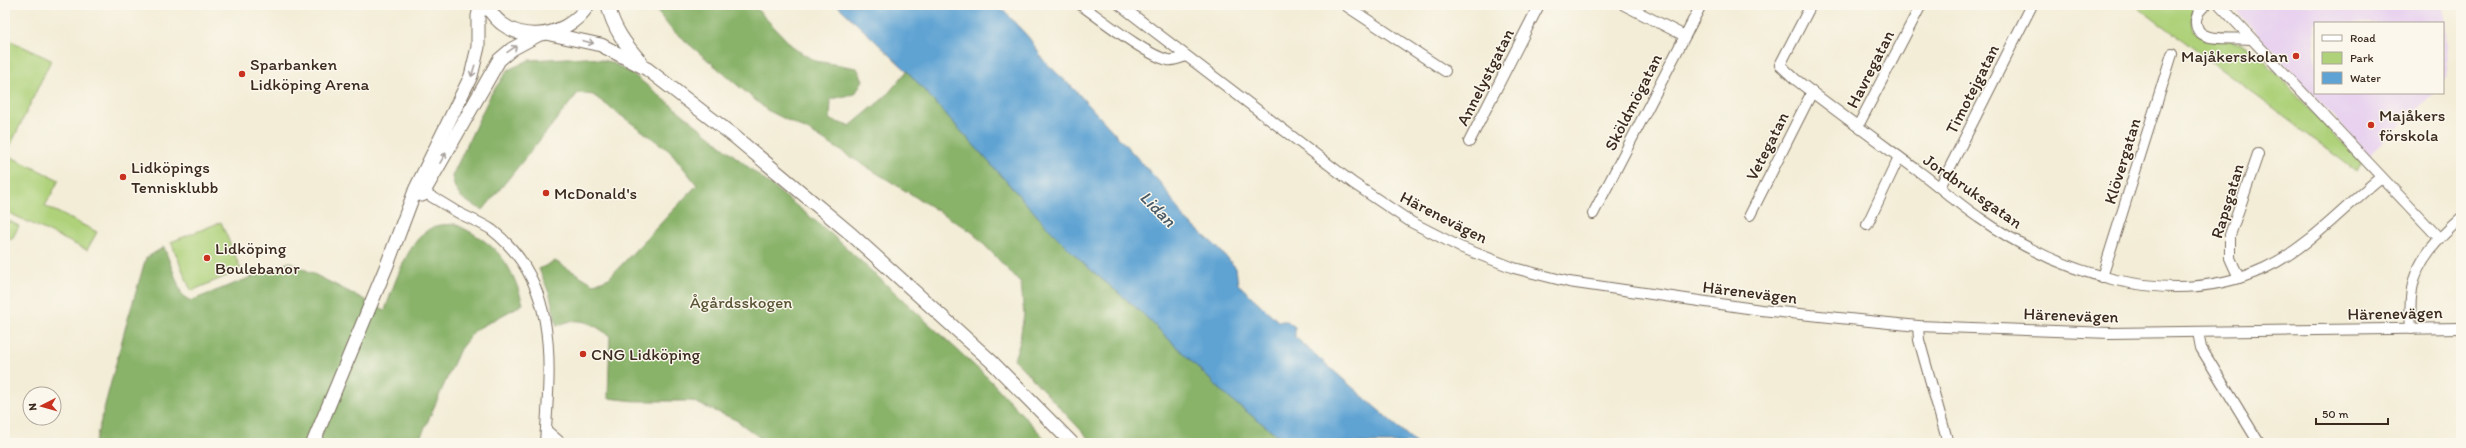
<svg xmlns="http://www.w3.org/2000/svg" width="2466" height="448" viewBox="0 0 2466 448" font-family="Itim,sans-serif">
<rect width="100%" height="100%" fill="#fbf7ec"/>
<filter id="ink" filterUnits="userSpaceOnUse"><feTurbulence type="fractalNoise" baseFrequency=".025" numOctaves="2"/><feDisplacementMap in="SourceGraphic" scale="8" xChannelSelector="R" yChannelSelector="G"/><feConvolveMatrix kernelMatrix="1 2 1 2 8 2 1 2 1" color-interpolation-filters="sRGB"/></filter>
<filter id="wash" filterUnits="userSpaceOnUse"><feTurbulence type="fractalNoise" baseFrequency=".012" numOctaves="4" result="noise"/><feDisplacementMap in="SourceGraphic" scale="16" xChannelSelector="R" yChannelSelector="G"/><feGaussianBlur stdDeviation="0.9" result="paint"/><feColorMatrix in="noise" values="0 0 0 0 0 0 0 0 0 0 0 0 0 0 0 0 0 1.4 0 .05"/><feComposite in="paint" operator="in"/></filter>
<g filter="url(#wash)">
<rect width="100%" height="100%" fill="#f3edd7"/>
<polygon fill="#e8d2ef" points="2231,5 2444,5 2448,61 2446,77 2443,81 2443,23 2315,23 2315,93 2435,93 2369,155"/>
<g fill="#aed17a" stroke="#747e4c">
<polygon points="2136,5 2196,5 2191,20 2193,30 2249,46 2362,163 2356,171"/>
<polygon points="5,38 51,60 5,157"/>
<polygon points="9,156 59,180 45,206 97,232 87,250 5,211 5,165"/>
<polygon points="5,219 19,226 12,239 5,236"/>
<polygon points="221,222 241,270 191,291 171,242"/>
</g>
<g fill="#8ab36a" stroke="#626e44">
<polygon points="652,5 753,5 795,49 815,61 857,68 863,80 855,94 831,99 830,120 850,126 886,96 907,71 1051,231 1084,264 1140,311 1230,399 1288,443 1093,443 1014,359 1019,345 1024,314 1021,283 972,232 809,131 767,110 671,29"/>
<path d="M587,57L611,62L634,75L829,232L989,379L1049,443H767L736,420L692,401H635L608,398L610,336C592,323 579,315 557,326L550,295L539,269L555,261L594,284L609,278L697,185L671,152L593,95L578,93L483,210C465,201 455,197 452,176L491,94L508,70L529,60Z"/>
<path d="M455,224C496,244 510,259 523,304L475,330L460,349L418,443H95L125,329L146,258L164,247L182,295L190,301L290,262L385,310C394,286 409,234 436,226C441,224 449,225 455,224Z"/>
</g>
<polygon fill="#5ea3d3" stroke="#4c6678" points="837,5 999,5 1030,39 1044,61 1074,89 1163,186 1184,218 1216,246 1236,268 1238,284 1278,321 1287,321 1295,327 1295,337 1416,443 1288,443 1230,399 1140,311 1084,264 1051,231 907,71"/>
</g>
<g filter="url(#ink)">
<g fill="none" stroke-linecap="round" stroke-linejoin="round">
<defs>
<g id="minor">
<path d="M1081,5C1101,19 1146,55 1168,60C1175,61 1180,58 1186,56"/>
<polyline points="1120,5 1353,183 1411,222 1460,247 1514,268 1569,282 1761,310 1918,326 2110,333 2461,328"/>
<polyline points="1345,5 1445,71"/>
<polyline points="1624,5 1685,36"/>
<path d="M1811,5L1780,65L1795,79C1836,111 1879,142 1921,173C1940,187 1958,204 1978,217C2058,273 2170,312 2265,268C2308,248 2343,208 2380,178"/>
<path d="M2206,5C2201,8 2197,14 2196,20C2194,46 2235,36 2251,39"/>
<polyline points="2220,5 2439,238"/>
<polyline points="1858,126 1921,5"/>
<polyline points="1469,142 1539,5"/>
<polyline points="1940,187 2032,5"/>
<path d="M418,189C431,196 444,204 457,212C468,218 482,223 492,230C560,283 550,366 545,443"/>
<polyline points="1593,214 1701,5"/>
<polyline points="1750,215 1812,92"/>
<polyline points="1867,225 1899,157"/>
<polyline points="2102,277 2172,54"/>
<polyline points="2239,278 2230,258 2230,235 2258,154"/>
<polyline points="1918,326 1919,340 1948,443"/>
<path d="M2411,329C2410,316 2410,302 2412,289C2416,260 2441,236 2461,218"/>
<polyline points="2198,332 2201,348 2259,443"/>
<polyline points="546,430 561,443"/>
</g>
<g id="major">
<path d="M487,5C507,47 566,41 588,5"/>
<path d="M608,5C613,28 625,44 640,61"/>
<polyline points="550,34 601,45 647,69 735,137 851,234 991,361 1072,443"/>
<polyline points="422,195 499,60 512,49 538,35"/>
<polyline points="313,443 387,265 416,188 471,76 478,47 478,16 481,5"/>
</g>
</defs>
<use href="#minor" stroke="#7b6e5f" stroke-width="12"/>
<use href="#major" stroke="#7b6e5f" stroke-width="15"/>
<use href="#minor" stroke="#fff" stroke-width="10"/>
<use href="#major" stroke="#fff" stroke-width="13"/>
</g>
<defs><path id="oneway-shaft" d="M-6 0H5M1.5-3L5.5 0L1.5 3" fill="none" stroke-width="1.6" stroke-linecap="round" stroke-linejoin="round"/></defs>
<g stroke="#a79f9a">
<use href="#oneway-shaft" transform="translate(588 42) rotate(14)"/>
<use href="#oneway-shaft" transform="translate(512 49) rotate(-34)"/>
<use href="#oneway-shaft" transform="translate(473 71) rotate(107)"/>
<use href="#oneway-shaft" transform="translate(443 158) rotate(-60)"/>
</g>
</g>
<g fill="#c8321e" stroke="#fbf7ec" stroke-width="1.5">
<circle cx="2296" cy="56" r="4"/>
<circle cx="242" cy="74" r="4"/>
<circle cx="2371" cy="125" r="4"/>
<circle cx="123" cy="177" r="4"/>
<circle cx="546" cy="193" r="4"/>
<circle cx="207" cy="258" r="4"/>
<circle cx="583" cy="354" r="4"/>
</g>
<g text-anchor="middle" stroke-width="3" stroke-linejoin="round" paint-order="stroke">
<g font-size="17" fill="#3b2a1e" stroke="#fbf7ec" text-anchor="start">
<text x="2288" y="62" text-anchor="end">Majåkerskolan</text>
<text x="250" y="70">Sparbanken<tspan x="250" dy="20">Lidköping Arena</tspan></text>
<text x="2379" y="121">Majåkers<tspan x="2379" dy="20">förskola</tspan></text>
<text x="131" y="173">Lidköpings<tspan x="131" dy="20">Tennisklubb</tspan></text>
<text x="554" y="199">McDonald's</text>
<text x="215" y="254">Lidköping<tspan x="215" dy="20">Boulebanor</tspan></text>
<text x="591" y="360">CNG Lidköping</text>
</g>
<g font-size="17" fill="#3b2a1e" stroke="#fbf7ec">
<text transform="translate(1870 69) rotate(-63)" y="6">Havregatan</text>
<text transform="translate(1485 77) rotate(-63)" y="6">Annelystgatan</text>
<text transform="translate(1972 89) rotate(-63)" y="6">Timotejgatan</text>
<text transform="translate(1633 102) rotate(-63)" y="6">Sköldmögatan</text>
<text transform="translate(1767 146) rotate(-63)" y="6">Vetegatan</text>
<text transform="translate(2122 161) rotate(-73)" y="6">Klövergatan</text>
<text transform="translate(1973 191) rotate(35)" y="6">Jordbruksgatan</text>
<text transform="translate(2227 201) rotate(-73)" y="6">Rapsgatan</text>
<text transform="translate(1444 217) rotate(27)" y="6">Härenevägen</text>
<text transform="translate(1750 292) rotate(7)" y="6">Härenevägen</text>
<text transform="translate(2395 313) rotate(-1)" y="6">Härenevägen</text>
<text transform="translate(2071 315) rotate(2)" y="6">Härenevägen</text>
</g>
<g font-size="17" fill="#585435" stroke="#fbf7ec">
<text x="741" y="308">Ågårdsskogen</text>
</g>
<g font-size="18" font-style="italic" fill="#495a66" stroke="#fbf7ec">
<text transform="translate(1158 209) rotate(45)" y="6">Lidan</text>
</g>
</g>
<rect width="2466" height="448" fill="none" stroke="#fbf7ec" stroke-width="20"/>
<rect x="2314" y="22" width="130" height="72" fill="#fbf7ec" stroke="#aea59a"/>
<rect x="2322" y="35" width="20" height="6" fill="#ffffff" stroke="#aea59a"/>
<text x="2350" y="42" font-size="12" fill="#3b2a1e">Road</text>
<rect x="2322" y="52" width="20" height="12" fill="#aed17a" stroke="#aea59a"/>
<text x="2350" y="62" font-size="12" fill="#3b2a1e">Park</text>
<rect x="2322" y="72" width="20" height="12" fill="#5ea3d3" stroke="#aea59a"/>
<text x="2350" y="82" font-size="12" fill="#3b2a1e">Water</text>
<g transform="translate(42 406) rotate(264)"><circle r="19" fill="#fbf7ec" stroke="#aea59a"/>
<path d="M0-3L7 15L0 10L-7 15Z" fill="#c8321e"/>
<text y="-6" font-size="11" font-weight="bold" text-anchor="middle" fill="#3b2a1e">N</text>
</g>
<path d="M2316 418v6h72v-6" fill="none" stroke="#3b2a1e" stroke-width="2"/>
<text x="2322" y="418" font-size="12" fill="#3b2a1e" stroke="#fbf7ec" stroke-width="3" paint-order="stroke">50 m</text>
</svg>
